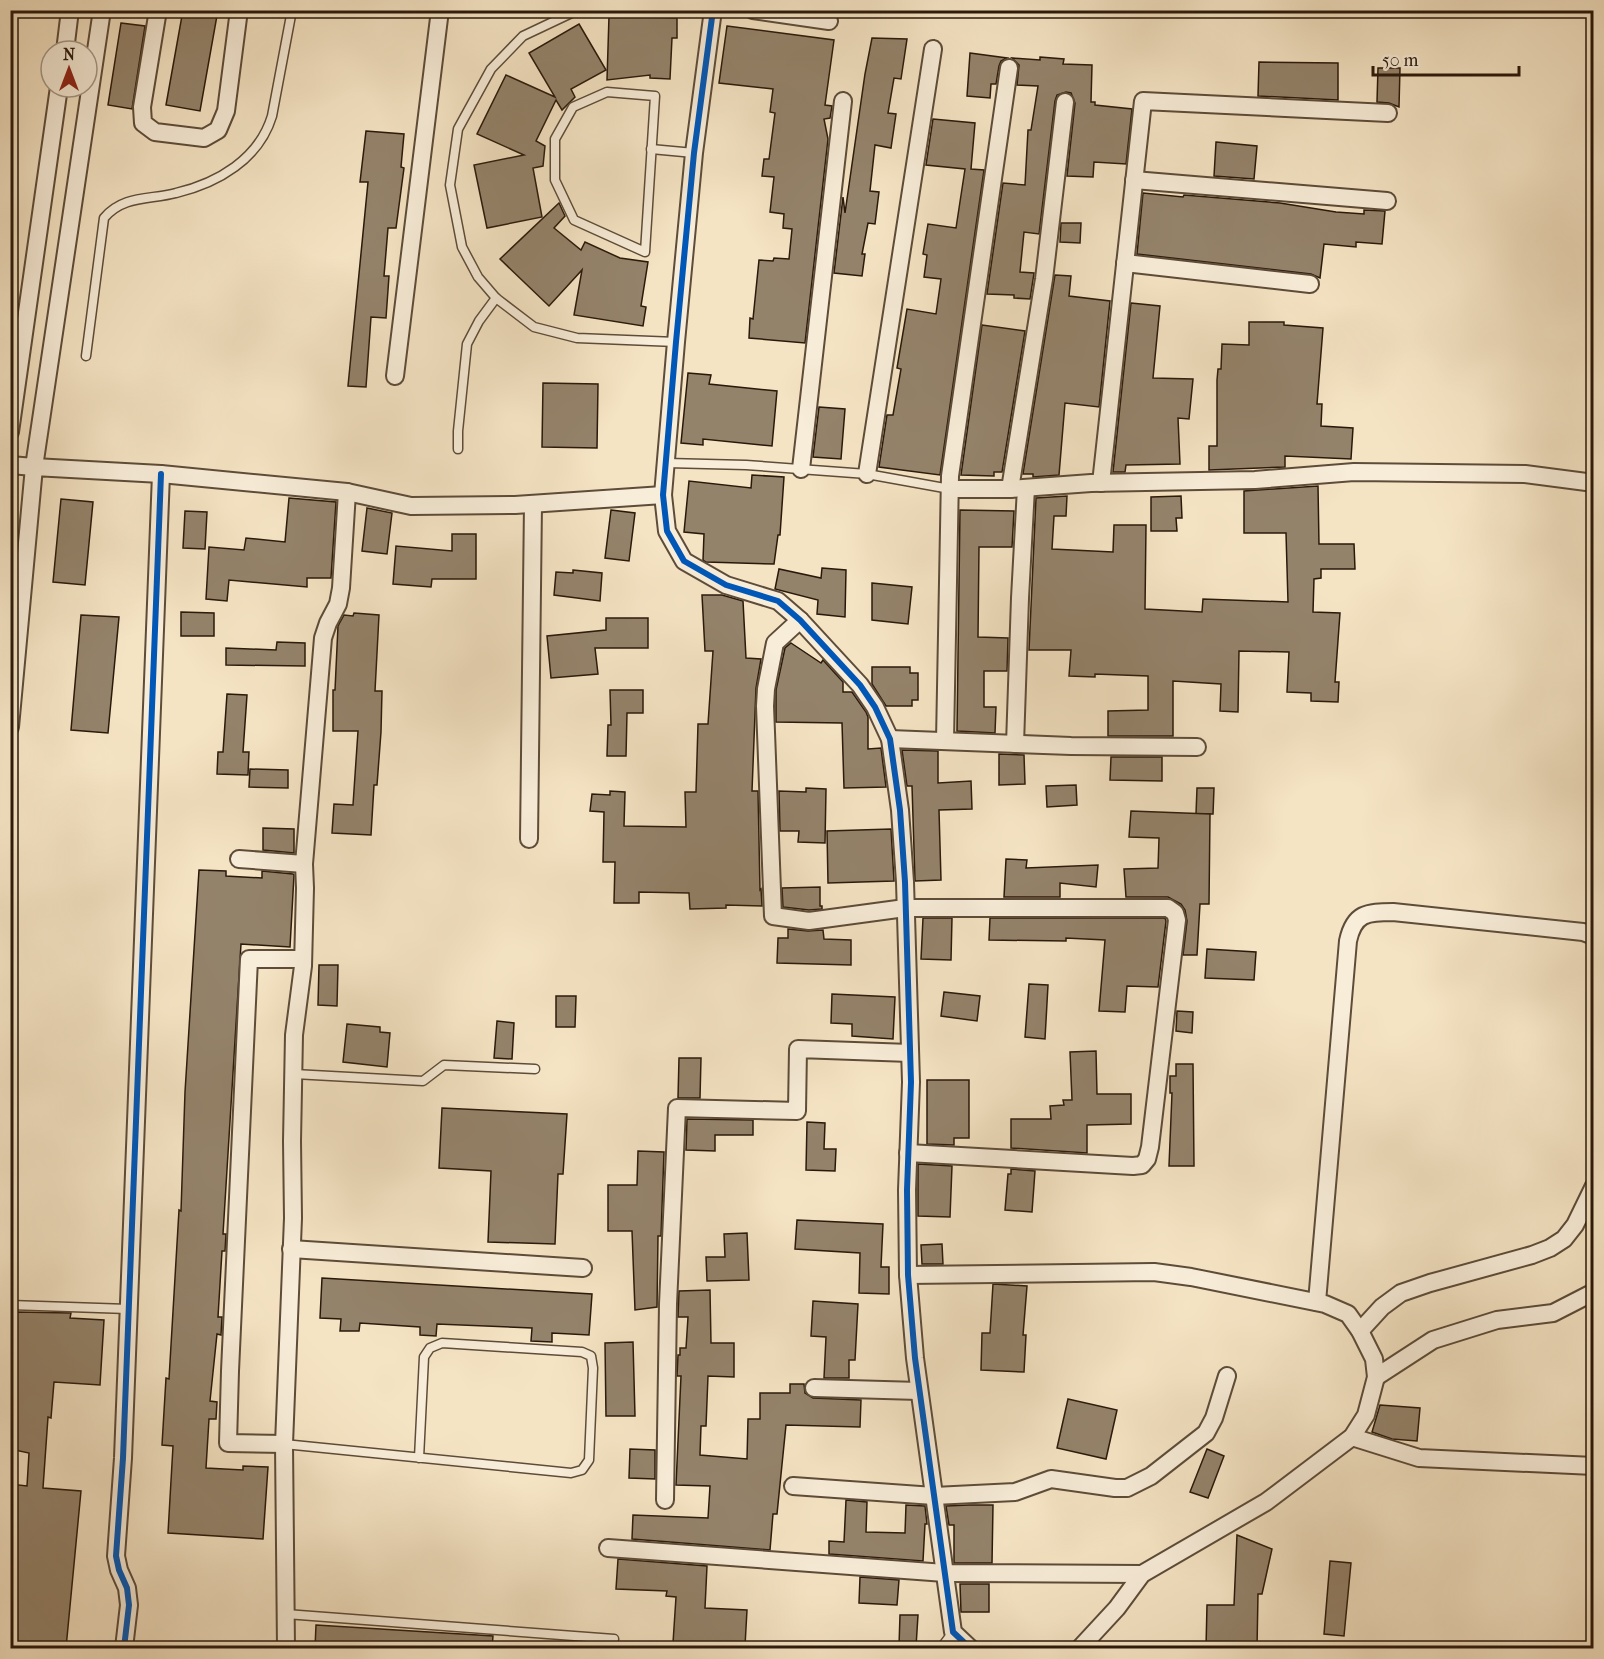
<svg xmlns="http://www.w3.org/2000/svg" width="1604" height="1659" viewBox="0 0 1604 1659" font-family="'IM FELL French Canon',serif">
<rect width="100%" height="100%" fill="#f5e4c4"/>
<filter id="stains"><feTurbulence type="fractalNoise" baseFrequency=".00333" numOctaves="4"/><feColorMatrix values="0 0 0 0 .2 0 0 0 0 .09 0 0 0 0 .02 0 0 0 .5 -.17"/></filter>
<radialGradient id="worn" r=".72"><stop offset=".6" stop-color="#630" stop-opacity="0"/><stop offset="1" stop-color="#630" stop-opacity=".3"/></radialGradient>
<g fill="#94836b" stroke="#2a190b" stroke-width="1.5">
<polygon points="183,10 218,10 200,111 166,105"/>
<polygon points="609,16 677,18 677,38 672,38 670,79 650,78 650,75 607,80"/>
<polygon points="121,23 145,26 132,109 108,105"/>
<polygon points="579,24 606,70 571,89 575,97 562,110 556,100 536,141 545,146 543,166 533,168 542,217 487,228 474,165 524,155 477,134 506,75 555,97 529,53"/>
<polygon points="727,26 834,40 825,105 832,106 830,118 824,119 828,139 805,343 749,338 750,318 753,319 759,260 773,261 774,258 789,259 792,229 783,228 784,214 770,212 774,177 762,176 764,159 769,159 775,113 770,112 773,89 719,83"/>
<polygon points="872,38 907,39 901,79 894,78 888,113 896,114 891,148 875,145 870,191 879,192 875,224 868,223 862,254 865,254 862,276 834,273 843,197 845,213 865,74"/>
<polygon points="970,53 1007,58 1001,61 999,66 996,84 991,84 990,98 967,96"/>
<polygon points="1040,57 1064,59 1063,64 1092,65 1091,102 1095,102 1095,105 1132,109 1126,164 1094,162 1093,177 1067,176 1075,103 1071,93 1066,92 1057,95 1055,101 1039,234 1024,232 1020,272 1034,273 1030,299 1014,298 1014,295 987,294 1003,183 1025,185 1028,130 1031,130 1038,86 1017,85 1019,65 1012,58 1040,60"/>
<polygon points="1259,62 1338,63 1338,100 1258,96"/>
<polygon points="1378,68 1400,68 1399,107 1389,103 1377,102"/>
<polygon points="933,119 975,123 971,169 984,170 940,475 879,467 887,415 893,415 901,369 897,368 907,309 936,314 941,279 924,277 927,255 923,254 928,224 956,228 965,169 926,165"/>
<polygon points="366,131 404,134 401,167 404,168 396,228 388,228 384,276 389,276 386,318 371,317 366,387 348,386 368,182 360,182"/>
<polygon points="1216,142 1257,146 1254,179 1214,176"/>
<polygon points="1143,193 1183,197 1184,195 1280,203 1336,212 1364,214 1364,210 1385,211 1382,244 1356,242 1356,247 1324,244 1320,278 1311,274 1137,254"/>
<polygon points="559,203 565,216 554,228 581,250 585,242 620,258 648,262 641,306 646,307 643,326 574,315 582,270 549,306 500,259"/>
<polygon points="1061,223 1081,223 1080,243 1060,242"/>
<polygon points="1055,275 1071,276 1069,296 1110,301 1099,407 1065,403 1059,475 1033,477 1033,474 1023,474"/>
<polygon points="1131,303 1160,306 1153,378 1193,379 1189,419 1178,418 1180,464 1126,465 1125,472 1113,472"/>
<polygon points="1249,322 1284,322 1284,325 1323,328 1317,404 1322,404 1321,426 1353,428 1351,459 1285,456 1285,467 1209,470 1209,446 1217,446 1217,380 1218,369 1221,369 1222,344 1249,345"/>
<polygon points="982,325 1025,331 1002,472 994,472 994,476 961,475"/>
<polygon points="688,373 711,375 709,384 777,391 772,446 703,439 703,445 681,443"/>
<polygon points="543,383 598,384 597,448 542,447"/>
<polygon points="819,407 845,409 841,459 813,457"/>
<polygon points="752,475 784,477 780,535 778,535 774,564 706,562 703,560 704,534 684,532 689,481 751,488"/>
<polygon points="1318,486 1319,544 1354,544 1355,569 1321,569 1321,578 1314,579 1313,612 1340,613 1335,682 1339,682 1338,702 1311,701 1311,693 1287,692 1289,652 1239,651 1238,712 1220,711 1221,684 1173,681 1173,736 1108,736 1108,711 1148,710 1148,676 1095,674 1095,677 1069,676 1071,650 1029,650 1036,498 1067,496 1066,516 1054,516 1052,549 1113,552 1114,525 1146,525 1145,609 1202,612 1203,599 1288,602 1286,533 1244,533 1244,491"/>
<polygon points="1181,496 1182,518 1176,518 1177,531 1151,531 1151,497"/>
<polygon points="289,498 336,502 331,578 307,578 307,587 229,580 227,601 206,599 209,547 244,550 246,538 285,542"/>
<polygon points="61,499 93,502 85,585 53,582"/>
<polygon points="367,508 392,513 387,554 362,551"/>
<polygon points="611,510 635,513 629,561 605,558"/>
<polygon points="960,510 1014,511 1012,547 979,547 978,637 1008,638 1007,671 984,671 984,707 996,707 995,733 957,731"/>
<polygon points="185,511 207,512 205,549 183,548"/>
<polygon points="452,534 476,534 476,579 432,579 431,587 393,584 396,546 452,551"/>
<polygon points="822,568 846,570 845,617 817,614 818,600 775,589 779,569 821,578"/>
<polygon points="573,570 602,573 600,601 554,595 556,572 573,573"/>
<polygon points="872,583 912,587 908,624 872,620"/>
<polygon points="702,595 722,595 743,601 746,658 761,659 756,688 752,791 758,791 760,890 761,889 762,906 726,905 726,908 690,909 689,893 639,892 639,903 614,903 615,862 603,862 604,812 590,811 592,794 610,795 610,791 625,792 624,826 686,827 685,792 696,792 698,724 708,724 713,651 705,651"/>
<polygon points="181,612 214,613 214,636 181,636"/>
<polygon points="354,613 379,615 375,691 382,691 381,732 377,785 374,785 371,835 332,833 334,804 353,805 358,731 333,731 333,690 335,690 338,626 344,615 353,616"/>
<polygon points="81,615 119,617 108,733 71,730"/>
<polygon points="606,618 648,618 648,648 595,648 598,674 551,678 547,636 606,630"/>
<polygon points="277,642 305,643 305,666 226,665 226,648 276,650"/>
<polygon points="791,643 821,663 823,660 843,682 843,692 852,692 866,712 868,717 868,749 881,748 886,787 844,788 842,723 776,722 776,690 785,648"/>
<polygon points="872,667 910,667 910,673 918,673 918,700 912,700 912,706 886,706 872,684"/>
<polygon points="610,690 643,690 643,713 627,713 626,756 607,756 608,725 611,725"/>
<polygon points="227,694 247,695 243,752 249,752 248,775 217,774 218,752 223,752"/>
<polygon points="902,750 938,751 938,783 971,781 972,809 939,810 941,880 915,881 912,786 907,786"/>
<polygon points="999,754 1024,755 1025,784 999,785"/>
<polygon points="1111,757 1162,757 1162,781 1110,780"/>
<polygon points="250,769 288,770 288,788 249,787"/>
<polygon points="1076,785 1077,805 1047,807 1046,786"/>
<polygon points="806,788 826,789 825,843 798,842 799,831 780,831 779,791 806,792"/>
<polygon points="1197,788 1214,788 1213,814 1196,814"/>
<polygon points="1131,811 1210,814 1209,904 1200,904 1197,955 1183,955 1187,921 1185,910 1181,904 1168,897 1126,897 1124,869 1158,868 1159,838 1129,837"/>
<polygon points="263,828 294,829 294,853 263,850"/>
<polygon points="891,829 894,881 828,883 827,831"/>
<polygon points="1006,859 1027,860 1026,868 1098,865 1096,887 1060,883 1060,897 1004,897"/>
<polygon points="199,870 226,871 226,876 262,878 262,871 293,874 294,875 290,947 241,944 223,1234 226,1234 225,1251 222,1251 218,1317 222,1317 221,1335 217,1334 210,1401 217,1402 216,1419 209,1419 206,1468 243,1470 243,1466 268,1467 263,1539 168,1533 173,1446 162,1445 166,1378 169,1379 179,1210 181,1211 185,1092"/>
<polygon points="820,887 820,906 822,906 822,909 809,910 783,907 782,888"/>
<polygon points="923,918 952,918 951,960 921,959"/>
<polygon points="990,918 1165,918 1166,921 1158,987 1127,986 1125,1012 1099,1011 1105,940 1066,938 1066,941 989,940"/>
<polygon points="788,929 808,931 823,930 824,939 851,940 851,965 777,963 778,938 788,938"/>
<polygon points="1207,949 1256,952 1254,980 1205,978"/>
<polygon points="319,965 338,965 337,1006 318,1005"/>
<polygon points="1029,984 1048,985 1045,1039 1025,1037"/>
<polygon points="944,992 980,996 977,1021 941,1016"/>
<polygon points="832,994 895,997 893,1039 852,1036 852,1024 831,1023"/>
<polygon points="556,996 576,996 575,1027 556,1027"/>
<polygon points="1177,1011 1193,1012 1192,1033 1176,1031"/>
<polygon points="497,1021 514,1023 512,1059 494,1058"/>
<polygon points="347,1024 380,1027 380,1032 390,1033 387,1067 343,1062"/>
<polygon points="1096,1051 1097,1094 1131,1094 1131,1124 1087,1125 1087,1153 1011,1148 1011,1119 1051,1119 1050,1106 1064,1105 1063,1100 1072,1100 1070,1052"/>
<polygon points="679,1058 701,1058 700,1098 678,1098"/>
<polygon points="1176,1064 1193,1064 1194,1166 1169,1166 1172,1093 1170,1093 1170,1076 1176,1076"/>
<polygon points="927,1080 969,1080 969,1138 954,1138 954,1145 927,1144"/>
<polygon points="442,1108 567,1114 563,1174 558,1174 555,1244 488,1242 491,1171 439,1168"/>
<polygon points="687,1119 753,1120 753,1135 715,1135 715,1151 686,1150"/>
<polygon points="807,1122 825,1123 824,1149 836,1149 835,1171 806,1170"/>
<polygon points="638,1151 664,1152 661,1236 658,1236 657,1307 635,1310 632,1231 608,1231 608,1185 637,1185"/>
<polygon points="918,1164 952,1166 950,1217 918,1216"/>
<polygon points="1011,1169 1035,1171 1032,1212 1005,1210 1008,1174 1011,1174"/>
<polygon points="797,1220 883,1224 881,1267 889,1267 889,1294 859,1293 860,1253 795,1249"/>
<polygon points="747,1233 749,1280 707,1281 706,1257 725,1257 724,1234"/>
<polygon points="942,1244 943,1264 922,1264 921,1245"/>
<polygon points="322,1278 592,1294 589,1335 552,1333 552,1342 531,1341 532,1328 437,1324 436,1336 420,1335 420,1327 360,1323 359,1331 340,1331 341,1319 320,1318"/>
<polygon points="993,1284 1027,1286 1023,1335 1026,1335 1024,1372 981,1370 982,1333 990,1333"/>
<polygon points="710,1290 711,1343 734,1343 734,1377 708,1376 706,1426 701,1426 700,1455 747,1459 748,1419 760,1419 760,1393 790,1393 790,1384 804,1384 805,1393 813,1398 861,1400 860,1427 786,1425 777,1514 773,1514 770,1550 632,1539 633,1515 708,1518 710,1486 676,1485 681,1376 677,1376 678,1355 680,1355 680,1348 686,1348 688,1317 678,1317 679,1291"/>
<polygon points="813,1301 858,1304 855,1360 849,1360 849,1378 824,1378 826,1337 811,1336"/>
<polygon points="17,1312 71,1313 70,1318 104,1320 100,1385 54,1382 51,1418 48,1417 43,1488 81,1491 66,1648 10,1648 10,1484 27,1486 29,1453 10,1449 10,1319 13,1319"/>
<polygon points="633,1342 635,1416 606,1416 605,1343"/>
<polygon points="1068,1399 1117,1410 1106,1459 1057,1448"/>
<polygon points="1380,1405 1420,1408 1417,1441 1392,1439 1372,1432"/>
<polygon points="630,1449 655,1450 655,1479 629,1478"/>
<polygon points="1207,1449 1224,1456 1208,1498 1190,1492"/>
<polygon points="846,1500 867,1502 866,1532 905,1533 906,1505 925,1506 927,1524 925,1524 923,1561 829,1554 829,1541 844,1542"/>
<polygon points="969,1505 993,1505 992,1563 954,1563 954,1525 949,1525 946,1506"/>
<polygon points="1237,1535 1272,1549 1262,1594 1258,1594 1257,1648 1206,1648 1207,1605 1234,1605"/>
<polygon points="618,1559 707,1566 705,1608 747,1610 745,1646 673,1643 676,1597 666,1596 667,1591 616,1589"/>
<polygon points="1330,1561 1351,1563 1344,1636 1324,1634"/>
<polygon points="860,1577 899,1580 897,1605 859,1603"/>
<polygon points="960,1584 989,1584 989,1612 961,1612"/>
<polygon points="900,1615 918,1615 916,1647 899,1646"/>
<polygon points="316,1625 493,1636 492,1648 315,1648"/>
</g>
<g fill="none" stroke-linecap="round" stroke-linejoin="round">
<defs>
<g id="lane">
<polyline points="578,10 523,36 491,69 458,129 450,185 462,247 478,277 496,298 534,327 577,338 676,342"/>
<polygon points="607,92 655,96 645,252 574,220 555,180 555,139 573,107"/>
<polyline points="651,149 694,153"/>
<path d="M86,356L104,218C123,195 150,200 176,193C218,183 259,159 272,116L292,10"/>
<polyline points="458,449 458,431 467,344 479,321 496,298"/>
<polyline points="667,463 746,465 867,474 950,489"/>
<polyline points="294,1074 423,1081 444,1065 535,1069"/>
<polyline points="10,1305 128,1309"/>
<polyline points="284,1444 571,1473 582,1470 589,1460 593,1368 591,1356 582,1352 442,1343 430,1348 424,1357 419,1458"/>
<polyline points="286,1614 614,1639"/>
<polyline points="941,1648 953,1632"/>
</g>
<g id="street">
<polyline points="158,10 142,107 143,123 155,132 204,138 218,130 226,111 239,10"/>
<polyline points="713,10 694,153 676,342 663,495 667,531 684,561 726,585 778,601 800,620 860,685 875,707 890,739 900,810 905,882 911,1082 907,1190 908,1275 915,1358 953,1632 970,1648"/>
<polyline points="753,10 829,21"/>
<polyline points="65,51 70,10"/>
<polyline points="1134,180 1387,201"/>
<polyline points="1125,263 1310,284"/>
<polyline points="395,376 440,10"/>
<polyline points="10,432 59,87"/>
<polyline points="10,465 34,467 102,10"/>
<polyline points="801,469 843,101"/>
<polyline points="867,474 933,49"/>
<polyline points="1101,483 1143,101 1388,113"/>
<polyline points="950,489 1010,489 1091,483 1255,480 1354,472 1525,474 1594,483"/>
<polyline points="1010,489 1044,279 1065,102"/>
<polyline points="347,492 411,506 515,505 663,495"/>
<polyline points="800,620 775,643 766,689 765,706 773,916 809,921 905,908 1168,908 1175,913 1177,920 1150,1147 1147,1159 1142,1165 1133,1166 908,1153"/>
<polyline points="10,727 34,467 161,474 347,492 341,588 338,604 328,623 323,638 304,864 239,859"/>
<polyline points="890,739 1071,746 1197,747"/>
<polyline points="945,741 950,476 1009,68"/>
<polyline points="1015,744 1020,598 1026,488"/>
<polyline points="529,839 533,504"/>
<polyline points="291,1249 583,1268"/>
<polyline points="908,1275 1154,1272 1191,1277 1325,1304 1348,1314 1360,1331 1374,1359 1376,1377 1366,1415 1352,1437 1266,1502 1142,1574 1117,1608 1080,1648"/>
<path d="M1317,1302L1348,941C1354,913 1367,912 1393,912L1583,932L1594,936"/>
<polyline points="1360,1331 1382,1307 1401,1293 1430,1283 1532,1255 1550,1248 1564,1239 1575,1225 1594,1186"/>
<polyline points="1376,1377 1433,1340 1497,1320 1553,1313 1594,1292"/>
<polyline points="814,1388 919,1391"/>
<polyline points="1352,1437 1419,1458 1594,1466"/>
<polyline points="284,1444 228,1443 230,1371 249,959 303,959"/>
<polyline points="793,1486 934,1496 1015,1492 1051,1479 1115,1488 1127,1488 1151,1476 1206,1433 1214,1418 1227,1376"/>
<polyline points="665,1500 668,1304 677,1108 797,1111 798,1049 910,1053"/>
<polyline points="608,1548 945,1573 1142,1574"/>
<polyline points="124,1648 129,1605 127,1588 119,1570 116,1556 123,1458 161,474"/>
<polyline points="286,1648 284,1444 293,1218 292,1141 294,1035 303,966 305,888 304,864"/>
</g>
</defs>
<use href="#lane" stroke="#5d4c39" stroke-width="11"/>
<use href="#street" stroke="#5d4c39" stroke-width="20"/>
<use href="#lane" stroke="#f8edd9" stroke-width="8"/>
<use href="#street" stroke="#f8edd9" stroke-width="16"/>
<defs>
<g id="cycleway">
<polyline points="713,10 694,153 676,342 663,495 667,531 684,561 726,585 778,601 800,620 860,685 875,707 890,739 900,810 905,882 911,1082 907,1190 908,1275 915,1358 953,1632 970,1648"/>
<polyline points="124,1648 129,1605 127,1588 119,1570 116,1556 123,1458 161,474"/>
</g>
</defs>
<use href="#cycleway" stroke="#f8edd9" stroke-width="10"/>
<use href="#cycleway" stroke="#0057b8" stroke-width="6"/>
</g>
<rect width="1604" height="1659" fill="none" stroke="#f5e4c4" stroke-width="36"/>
<rect x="12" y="12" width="1580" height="1635" fill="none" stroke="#2a190b" stroke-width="3"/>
<rect x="18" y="18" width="1568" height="1623" fill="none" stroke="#2a190b" stroke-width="1.5"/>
<g transform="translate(69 69)"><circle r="28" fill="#f8edd9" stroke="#a69887" stroke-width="1.5"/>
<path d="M0-4.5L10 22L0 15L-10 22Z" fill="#8f2418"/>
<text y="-9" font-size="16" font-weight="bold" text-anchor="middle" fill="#2a190b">N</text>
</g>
<path d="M1373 66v9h146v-9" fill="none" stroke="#2a190b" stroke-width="3"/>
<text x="1382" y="66" font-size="18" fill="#2a190b" stroke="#f8edd9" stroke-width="4.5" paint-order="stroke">50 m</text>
<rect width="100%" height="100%" filter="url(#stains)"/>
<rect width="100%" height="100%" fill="url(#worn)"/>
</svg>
